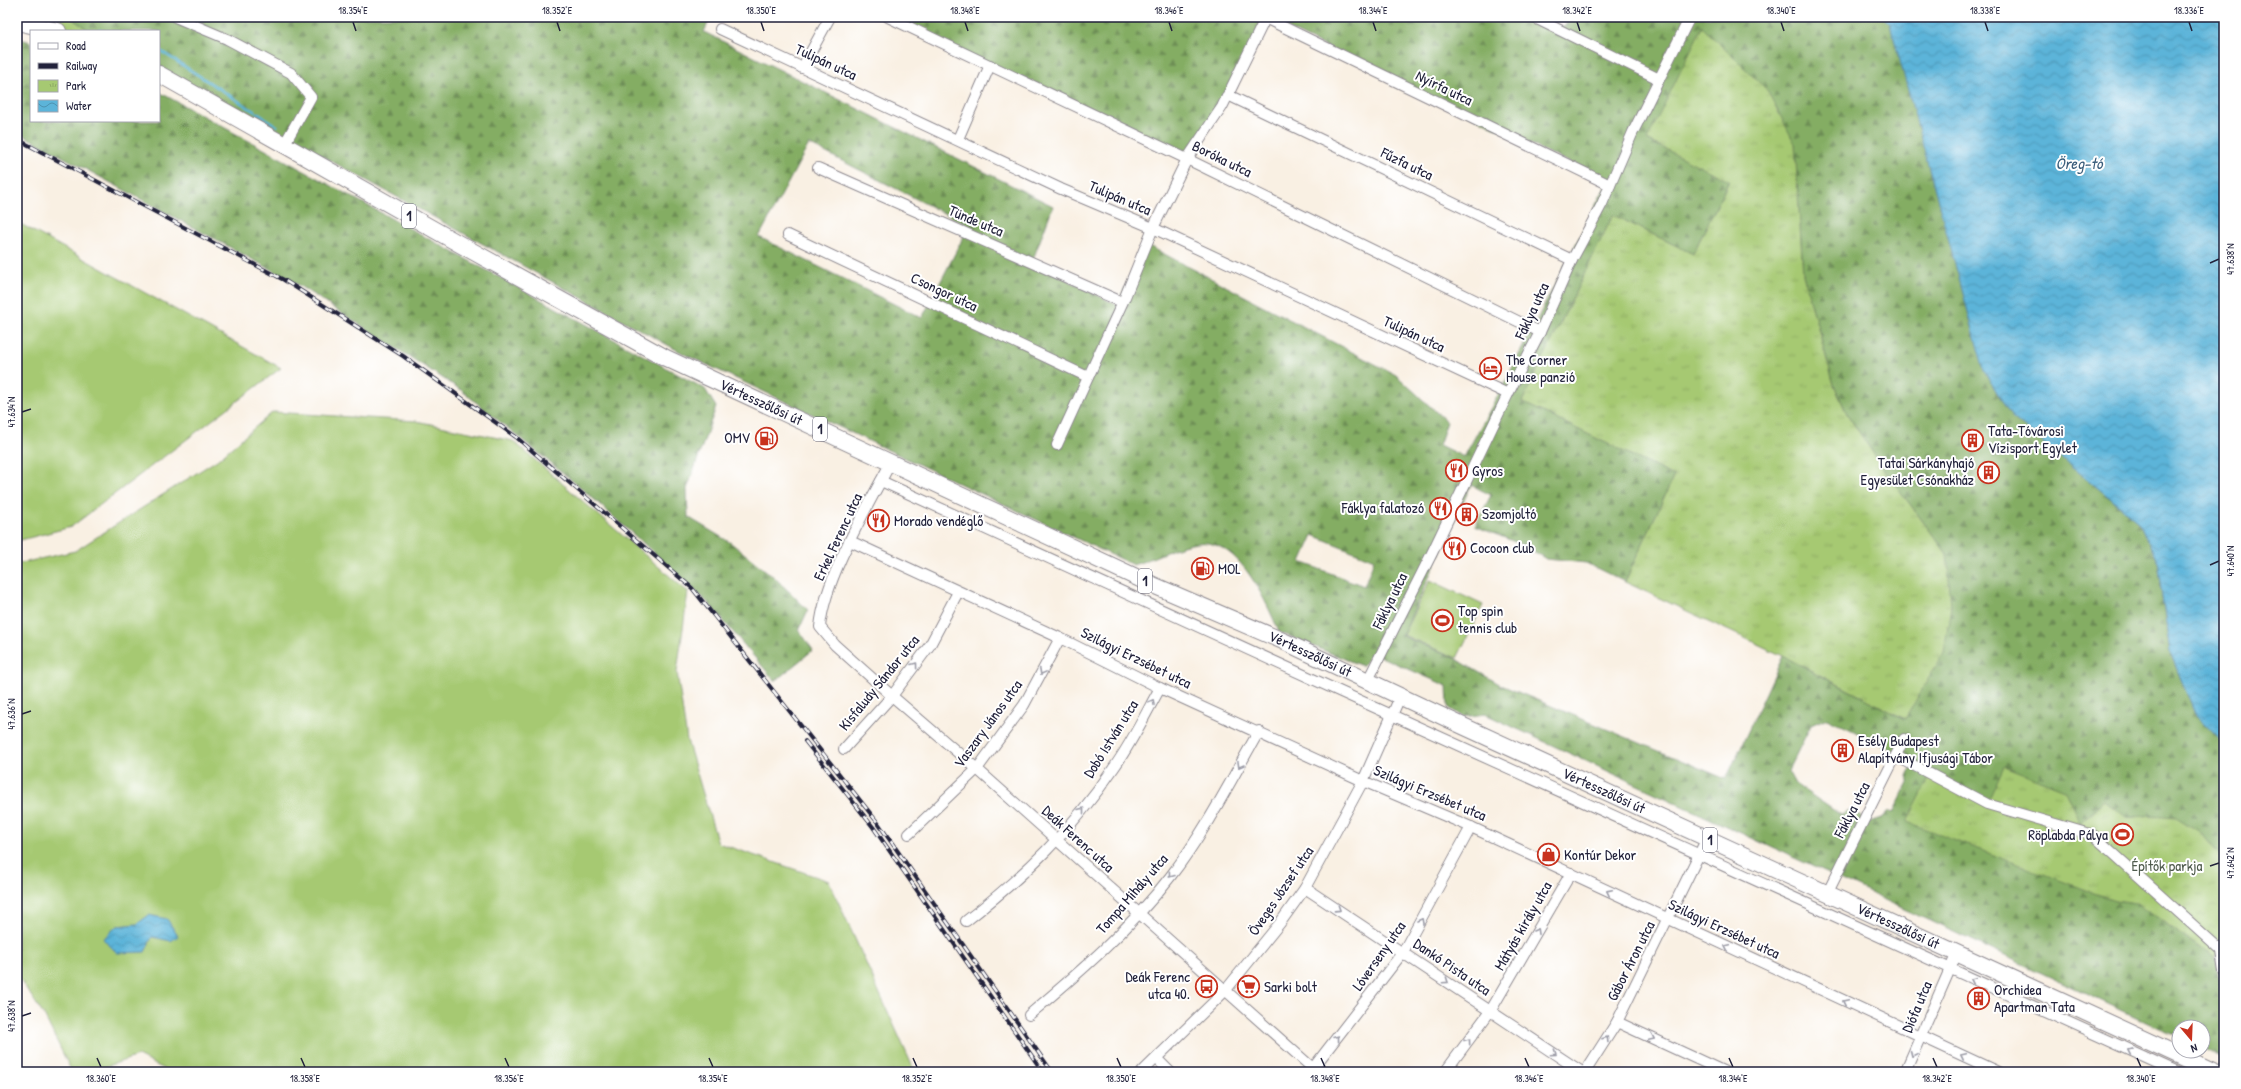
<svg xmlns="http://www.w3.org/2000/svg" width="2241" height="1089" viewBox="0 0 2241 1089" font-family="'Patrick Hand',sans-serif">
<defs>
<pattern id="forest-firs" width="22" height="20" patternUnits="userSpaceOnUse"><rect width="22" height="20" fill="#84ad64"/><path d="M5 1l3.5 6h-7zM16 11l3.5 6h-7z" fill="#6c8c54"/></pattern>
<pattern id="park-tufts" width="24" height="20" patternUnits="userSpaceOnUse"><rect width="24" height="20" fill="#a6c972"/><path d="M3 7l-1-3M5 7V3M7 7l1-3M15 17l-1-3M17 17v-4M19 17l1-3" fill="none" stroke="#8fac64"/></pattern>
<pattern id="water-waves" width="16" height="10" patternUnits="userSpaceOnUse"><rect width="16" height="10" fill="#5cb4d9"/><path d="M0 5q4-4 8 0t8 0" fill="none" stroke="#4c92b1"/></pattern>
</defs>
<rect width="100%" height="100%" fill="#fff"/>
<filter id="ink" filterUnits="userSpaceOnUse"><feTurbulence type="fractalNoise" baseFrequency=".025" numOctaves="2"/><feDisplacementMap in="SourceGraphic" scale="8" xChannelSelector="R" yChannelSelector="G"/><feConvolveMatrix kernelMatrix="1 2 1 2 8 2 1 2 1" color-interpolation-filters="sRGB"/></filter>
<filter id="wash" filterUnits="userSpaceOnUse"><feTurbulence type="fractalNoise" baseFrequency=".012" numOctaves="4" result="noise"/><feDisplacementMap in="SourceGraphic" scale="16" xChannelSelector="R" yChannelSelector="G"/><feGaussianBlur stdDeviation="0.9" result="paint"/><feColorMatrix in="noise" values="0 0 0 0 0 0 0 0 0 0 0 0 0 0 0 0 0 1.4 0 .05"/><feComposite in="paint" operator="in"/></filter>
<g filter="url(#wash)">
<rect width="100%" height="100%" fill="#f9f0e3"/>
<g fill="#a6c972" stroke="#647656">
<polygon points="17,17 70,17 90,31 58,31"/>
<polygon points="17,222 281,368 71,527 17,541"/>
<polygon points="273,412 416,421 513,441 688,592 677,672 687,740 718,843 829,881 915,1072 170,1072 138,1056 95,1070 93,1072 72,1072 45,1017 22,982 17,981 17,564 75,551 217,460"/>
<polygon points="1430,580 1483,605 1457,658 1403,635"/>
</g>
<g fill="url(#forest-firs)" stroke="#536850" fill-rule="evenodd">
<path d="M70,17H711L704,32L1053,206L1032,262L1117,305L1145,244L1396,375L1447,422L1439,445L1464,457L1503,386L1608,181L1265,18L1228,95L1187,159L887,17H1542L1564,27L1570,17H1883L1890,24L2012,417L2139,522L2157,561L2170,652L2195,714L2224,744V860L2200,832L2151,815L2080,824L2004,766L2115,900L2136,903L2216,958C2220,989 2230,1026 2221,1057L2203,1048V1027H2179V1037L1485,714L1463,717L1448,707L1447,686L1372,653L1362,666L1279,632C1266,602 1239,537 1197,543C1174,546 1154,559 1133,565L686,355L205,92L159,69V31H90ZM1647,140L1795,144L1803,275L1834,385L1847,414L1883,468L1947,554L1904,719L1783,656L1726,779L1501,685L1451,656L1402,636L1471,485L1491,495L1475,526L1525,546L1546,559L1586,563L1625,582L1674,476L1522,402L1613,215L1693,254L1729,180ZM809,144L969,226L922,318L759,237ZM1313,535L1374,560L1364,586L1301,562ZM1827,718L1915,761L1908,776L1909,780L1893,813L1888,811L1881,818L1869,822L1852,810L1841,815L1795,784L1788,771L1811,725Z"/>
<polygon points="17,38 31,42 31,121 159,121 159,92 705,389 716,407 687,489 688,517 731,543 774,577 808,610 799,630 813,650 775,681 709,604 671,568 580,487 461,390 292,281 17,132"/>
</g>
<g fill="url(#park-tufts)" stroke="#647656">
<polygon points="1702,27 1767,90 1795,144 1803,275 1834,385 1847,414 1883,468 1947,554 1951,606 1944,652 1905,719 1783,656 1625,582 1674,476 1522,402 1613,215 1693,254 1729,181 1647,140"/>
<polygon points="2004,766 2065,790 2080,824 2105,800 2127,818 2151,815 2176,817 2200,832 2224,860 2224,938 2216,958 2136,903 2115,900 2088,891 1907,822 1931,775 1988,801"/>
</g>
<g fill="url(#water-waves)" stroke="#3f6b8a">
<polygon points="1883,17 2224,17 2224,744 2195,714 2170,652 2157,561 2139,522 2012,417 1984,371 1890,24"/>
<polygon points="149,915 167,919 178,936 171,941 152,937 145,952 117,953 103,939 117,926 137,924"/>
</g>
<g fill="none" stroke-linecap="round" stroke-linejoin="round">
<g stroke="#5cb4d9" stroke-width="2.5">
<polyline points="100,30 102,31"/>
<polyline points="159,50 277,126"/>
</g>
</g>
</g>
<g filter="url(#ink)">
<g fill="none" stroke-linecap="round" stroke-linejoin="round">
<defs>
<g id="street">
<polyline points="175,17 227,39 291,73 311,97 284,145"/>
<polyline points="888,17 1187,159 1540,332"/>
<polyline points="1533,17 1659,79"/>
<polyline points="1265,18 1610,185"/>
<polyline points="720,29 1061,189 1153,228 1508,394"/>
<polyline points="802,68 830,17"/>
<polyline points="1228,95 1572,260"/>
<polyline points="958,139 990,65"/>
<polyline points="818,168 1122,302"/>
<polyline points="788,235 1088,377"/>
<polyline points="1057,445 1125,297 1153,228 1187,159 1222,107 1266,17"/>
<path d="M891,462C867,508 825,577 820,627L835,645L892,696L977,769L1317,1072"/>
<polyline points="881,481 1341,692 2178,1072"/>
<polyline points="850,541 1060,638 1160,688 1363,781 1471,827 1998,1072"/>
<polyline points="1368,680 1432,553 1508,394 1540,332 1572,260 1602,204 1633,132 1690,17"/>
<polyline points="844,749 892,696 930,645 958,592"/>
<polyline points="1896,756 1987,804 2093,835 2224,953"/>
<polyline points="909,834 977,769 1024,705 1060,638"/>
<polyline points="1305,888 1582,1072"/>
<polyline points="1827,894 1904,739"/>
<path d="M966,921C1024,876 1072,830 1113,769C1131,744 1145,715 1160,688"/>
<polyline points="2223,947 2221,951 2224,971"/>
<path d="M1029,1015C1080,972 1130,929 1170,877C1205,832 1231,780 1259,731"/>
<polyline points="1617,1022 1725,1072"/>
<polyline points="1157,1059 1170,1072"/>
<polyline points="1142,1072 1225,991 1280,923 1305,888 1363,781 1400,697"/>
<polyline points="1310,1072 1403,952 1471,827"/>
<polyline points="1445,1072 1491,1010 1571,873"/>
<polyline points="1585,1072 1617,1022 1707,838"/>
<polyline points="1905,1072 1957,953"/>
<polyline points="2222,1072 2224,1067"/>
</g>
<g id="primary">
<polyline points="17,22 58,31"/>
<path id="s1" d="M159,74L463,246L666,358L1153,585L1283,641L1463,726L2215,1072"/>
</g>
</defs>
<use href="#street" stroke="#8e898f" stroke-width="12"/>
<use href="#primary" stroke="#8e898f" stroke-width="18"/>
<use href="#street" stroke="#fff" stroke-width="10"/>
<use href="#primary" stroke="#fff" stroke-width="16"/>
<defs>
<g id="rail">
<polyline points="17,139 284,280 403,356 516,437 692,588 878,823 1052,1072"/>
<polyline points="805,741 873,827 1043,1072"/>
</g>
</defs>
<use href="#rail" stroke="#22223b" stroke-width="4"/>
<use href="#rail" stroke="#fff" stroke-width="2.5" stroke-dasharray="8" stroke-linecap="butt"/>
</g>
<defs><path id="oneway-chevron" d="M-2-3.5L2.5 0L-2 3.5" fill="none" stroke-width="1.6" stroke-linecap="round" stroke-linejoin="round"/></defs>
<g stroke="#9c9ca7">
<use href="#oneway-chevron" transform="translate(915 665) rotate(-53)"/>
<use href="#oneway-chevron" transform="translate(1042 672) rotate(118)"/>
<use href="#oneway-chevron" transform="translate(1152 702) rotate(-60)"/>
<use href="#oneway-chevron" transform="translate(1240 765) rotate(120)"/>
<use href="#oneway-chevron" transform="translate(1082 810) rotate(-52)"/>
<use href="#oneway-chevron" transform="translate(1171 875) rotate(127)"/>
<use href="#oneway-chevron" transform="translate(1609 892) rotate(-154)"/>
<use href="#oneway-chevron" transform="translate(1338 909) rotate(33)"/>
<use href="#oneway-chevron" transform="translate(1421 921) rotate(-61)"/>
<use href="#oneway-chevron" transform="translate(1537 931) rotate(-60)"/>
<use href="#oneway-chevron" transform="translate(1727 947) rotate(-155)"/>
<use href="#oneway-chevron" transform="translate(1973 980) rotate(-156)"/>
<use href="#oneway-chevron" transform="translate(1446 981) rotate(34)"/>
<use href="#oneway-chevron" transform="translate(1845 1002) rotate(-155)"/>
<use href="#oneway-chevron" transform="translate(1337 1038) rotate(-52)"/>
<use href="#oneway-chevron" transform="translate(1652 1038) rotate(25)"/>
<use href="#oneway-chevron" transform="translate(1606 1039) rotate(-58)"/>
<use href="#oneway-chevron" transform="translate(1468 1041) rotate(-54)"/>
<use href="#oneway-chevron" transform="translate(2130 1051) rotate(-156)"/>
<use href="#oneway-chevron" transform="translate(1554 1053) rotate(34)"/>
<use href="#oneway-chevron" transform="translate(1913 1054) rotate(114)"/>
<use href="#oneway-chevron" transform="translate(1963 1056) rotate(-155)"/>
</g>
</g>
<path fill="none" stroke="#22223b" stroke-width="1.5" d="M353,22L356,31M557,22L560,31M761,22L764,31M965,22L968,31M1169,22L1172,31M1373,22L1376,31M1577,22L1580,31M1781,22L1784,31M1985,22L1988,31M2189,22L2192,31M2210,263L2219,259M22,412L31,409M2210,565L2219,561M22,714L31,711M2210,866L2219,863M22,1016L31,1013M97,1058L101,1067M301,1058L305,1067M505,1058L509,1067M709,1058L713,1067M913,1058L917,1067M1117,1058L1121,1067M1321,1058L1325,1067M1525,1058L1529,1067M1729,1058L1733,1067M1933,1058L1937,1067M2137,1058L2141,1067"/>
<defs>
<symbol id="hotel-ring" viewBox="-11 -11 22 22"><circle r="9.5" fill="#fff" stroke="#c8321e" stroke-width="1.5"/><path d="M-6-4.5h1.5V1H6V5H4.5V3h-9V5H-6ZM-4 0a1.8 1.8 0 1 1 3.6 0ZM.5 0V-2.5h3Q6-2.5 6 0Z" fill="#c8321e"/></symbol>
<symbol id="fuel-ring" viewBox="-11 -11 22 22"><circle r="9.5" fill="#fff" stroke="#c8321e" stroke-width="1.5"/><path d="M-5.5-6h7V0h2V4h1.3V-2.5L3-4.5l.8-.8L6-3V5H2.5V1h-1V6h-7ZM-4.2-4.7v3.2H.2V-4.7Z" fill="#c8321e"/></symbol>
<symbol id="building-ring" viewBox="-11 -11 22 22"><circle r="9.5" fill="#fff" stroke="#c8321e" stroke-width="1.5"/><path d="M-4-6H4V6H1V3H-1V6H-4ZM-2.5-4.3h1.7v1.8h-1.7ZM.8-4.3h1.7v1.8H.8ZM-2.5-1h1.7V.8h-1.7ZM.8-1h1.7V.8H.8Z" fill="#c8321e"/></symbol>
<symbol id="restaurant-ring" viewBox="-11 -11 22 22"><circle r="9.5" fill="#fff" stroke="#c8321e" stroke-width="1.5"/><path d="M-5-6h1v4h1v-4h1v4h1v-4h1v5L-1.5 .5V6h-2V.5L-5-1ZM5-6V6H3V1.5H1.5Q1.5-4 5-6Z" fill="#c8321e"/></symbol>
<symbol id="stadium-ring" viewBox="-11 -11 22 22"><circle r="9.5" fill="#fff" stroke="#c8321e" stroke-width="1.5"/><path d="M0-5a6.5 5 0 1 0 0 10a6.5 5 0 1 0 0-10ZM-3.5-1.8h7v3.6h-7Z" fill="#c8321e"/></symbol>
<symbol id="shop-ring" viewBox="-11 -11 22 22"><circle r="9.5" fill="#fff" stroke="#c8321e" stroke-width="1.5"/><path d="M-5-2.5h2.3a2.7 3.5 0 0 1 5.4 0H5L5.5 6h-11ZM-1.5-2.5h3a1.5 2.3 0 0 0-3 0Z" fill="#c8321e"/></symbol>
<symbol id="bus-ring" viewBox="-11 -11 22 22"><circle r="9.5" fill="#fff" stroke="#c8321e" stroke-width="1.5"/><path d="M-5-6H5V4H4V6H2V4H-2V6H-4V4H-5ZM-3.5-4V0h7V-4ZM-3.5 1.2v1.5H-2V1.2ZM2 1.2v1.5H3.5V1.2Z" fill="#c8321e"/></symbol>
<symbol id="supermarket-ring" viewBox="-11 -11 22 22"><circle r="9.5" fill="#fff" stroke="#c8321e" stroke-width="1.5"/><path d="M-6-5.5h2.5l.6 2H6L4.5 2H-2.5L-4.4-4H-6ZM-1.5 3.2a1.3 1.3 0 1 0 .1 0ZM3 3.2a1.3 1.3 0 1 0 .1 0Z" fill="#c8321e"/></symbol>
</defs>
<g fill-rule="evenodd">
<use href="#hotel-ring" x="1478" y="356" width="25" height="25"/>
<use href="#fuel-ring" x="754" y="426" width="25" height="25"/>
<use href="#building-ring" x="1960" y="428" width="25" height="25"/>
<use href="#restaurant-ring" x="1444" y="458" width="25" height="25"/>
<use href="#building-ring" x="1976" y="460" width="25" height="25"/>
<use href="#restaurant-ring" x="1428" y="496" width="25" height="25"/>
<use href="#building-ring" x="1454" y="502" width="25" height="25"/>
<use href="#restaurant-ring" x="866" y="508" width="25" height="25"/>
<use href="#restaurant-ring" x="1442" y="536" width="25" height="25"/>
<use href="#fuel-ring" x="1190" y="556" width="25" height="25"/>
<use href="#stadium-ring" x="1430" y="608" width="25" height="25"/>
<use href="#building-ring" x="1830" y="738" width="25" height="25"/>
<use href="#stadium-ring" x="2110" y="822" width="25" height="25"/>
<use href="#shop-ring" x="1536" y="842" width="25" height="25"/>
<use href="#bus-ring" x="1194" y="974" width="25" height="25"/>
<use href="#supermarket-ring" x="1236" y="974" width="25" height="25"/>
<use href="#building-ring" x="1966" y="986" width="25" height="25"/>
</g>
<g text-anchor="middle" stroke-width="4" stroke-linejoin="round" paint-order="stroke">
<g fill="#fff" stroke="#646476" stroke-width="1">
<rect x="402" y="204" width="14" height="24" rx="3"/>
<rect x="813" y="417" width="14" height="24" rx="3"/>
<rect x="1138" y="569" width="14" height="24" rx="3"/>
<rect x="1703" y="828" width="14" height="24" rx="3"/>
</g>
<g font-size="14" font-weight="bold" fill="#22223b">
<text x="409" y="221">1</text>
<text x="820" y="434">1</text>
<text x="1145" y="586">1</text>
<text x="1710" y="845">1</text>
</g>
<g font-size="15" fill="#22223b" stroke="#fff">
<text transform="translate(826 62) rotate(25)" y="5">Tulipán utca</text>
<text transform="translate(1444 88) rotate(26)" y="5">Nyírfa utca</text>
<text transform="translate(1222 159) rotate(26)" y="5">Boróka utca</text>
<text transform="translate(1407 164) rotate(26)" y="5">Fűzfa utca</text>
<text transform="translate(1120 198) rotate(23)" y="5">Tulipán utca</text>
<text transform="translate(976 221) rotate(23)" y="5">Tünde utca</text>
<text transform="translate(944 292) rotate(25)" y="5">Csongor utca</text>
<text transform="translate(1532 311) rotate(-65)" y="5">Fáklya utca</text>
<text transform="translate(1414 334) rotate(25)" y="5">Tulipán utca</text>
<text dy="5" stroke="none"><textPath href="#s1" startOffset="686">Vértesszőlősi út</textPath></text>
<text transform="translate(838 537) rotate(-65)" y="5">Erkel Ferenc utca</text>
<text transform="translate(1390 601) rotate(-64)" y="5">Fáklya utca</text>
<text dy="5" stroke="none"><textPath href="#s1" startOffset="1290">Vértesszőlősi út</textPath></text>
<text transform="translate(1136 658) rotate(26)" y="5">Szilágyi Erzsébet utca</text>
<text transform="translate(879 683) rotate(-51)" y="5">Kisfaludy Sándor utca</text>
<text transform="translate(988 724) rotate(-54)" y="5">Vaszary János utca</text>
<text transform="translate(1111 739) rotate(-58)" y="5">Dobó István utca</text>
<text dy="5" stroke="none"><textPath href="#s1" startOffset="1614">Vértesszőlősi út</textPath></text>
<text transform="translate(1430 793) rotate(23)" y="5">Szilágyi Erzsébet utca</text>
<text transform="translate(1852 810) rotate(-63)" y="5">Fáklya utca</text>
<text transform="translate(1078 839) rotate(42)" y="5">Deák Ferenc utca</text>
<text transform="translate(1281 891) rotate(-56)" y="5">Öveges József utca</text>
<text transform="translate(1132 894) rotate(-49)" y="5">Tompa Mihály utca</text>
<text transform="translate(1523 926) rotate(-60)" y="5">Mátyás király utca</text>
<text dy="5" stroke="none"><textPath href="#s1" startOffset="1938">Vértesszőlősi út</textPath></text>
<text transform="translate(1724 929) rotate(25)" y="5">Szilágyi Erzsébet utca</text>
<text transform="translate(1379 956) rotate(-55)" y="5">Lóverseny utca</text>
<text transform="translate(1631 961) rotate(-63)" y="5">Gábor Áron utca</text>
<text transform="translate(1452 967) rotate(34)" y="5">Dankó Pista utca</text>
<text transform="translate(1917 1007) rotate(-67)" y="5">Diófa utca</text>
</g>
<g font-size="15" fill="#22223b" stroke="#fff" text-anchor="start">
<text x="1506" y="365">The Corner<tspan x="1506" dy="17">House panzió</tspan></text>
<text x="1988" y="436">Tata-Tóvárosi<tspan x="1988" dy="17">Vízisport Egylet</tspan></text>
<text x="750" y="443" text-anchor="end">OMV</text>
<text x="1974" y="468" text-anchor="end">Tatai Sárkányhajó<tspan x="1974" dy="17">Egyesület Csónakház</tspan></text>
<text x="1472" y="476">Gyros</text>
<text x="1424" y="513" text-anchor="end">Fáklya falatozó</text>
<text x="1482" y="519">Szomjoltó</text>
<text x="894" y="526">Morado vendéglő</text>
<text x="1470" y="553">Cocoon club</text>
<text x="1218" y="574">MOL</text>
<text x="1458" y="616">Top spin<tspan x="1458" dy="17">tennis club</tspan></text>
<text x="1858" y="746">Esély Budapest<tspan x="1858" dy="17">Alapítvány Ifjusági Tábor</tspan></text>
<text x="2108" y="840" text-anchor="end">Röplabda Pálya</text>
<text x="1564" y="860">Kontúr Dekor</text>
<text x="1190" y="982" text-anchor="end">Deák Ferenc<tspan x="1190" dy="17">utca 40.</tspan></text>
<text x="1264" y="992">Sarki bolt</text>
<text x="1994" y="995">Orchidea<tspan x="1994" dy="17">Apartman Tata</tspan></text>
</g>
<g font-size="15" fill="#505c4e" stroke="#fff">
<text x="2167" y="871">Építők parkja</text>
</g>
<g font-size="16" font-style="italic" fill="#395c7a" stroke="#fff">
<text x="2079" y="169">Öreg-tó</text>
</g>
</g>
<rect width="2241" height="1089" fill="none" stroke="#fff" stroke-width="44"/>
<rect x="30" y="30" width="130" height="92" fill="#ffffff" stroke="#a7a7b1"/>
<rect x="38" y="43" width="20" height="6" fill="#ffffff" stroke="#a7a7b1"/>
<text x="66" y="50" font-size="12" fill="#22223b">Road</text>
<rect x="38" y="63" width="20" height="6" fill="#22223b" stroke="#a7a7b1"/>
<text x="66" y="70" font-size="12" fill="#22223b">Railway</text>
<rect x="38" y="80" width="20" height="12" fill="url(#park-tufts)" stroke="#a7a7b1"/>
<text x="66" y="90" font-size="12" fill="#22223b">Park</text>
<rect x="38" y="100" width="20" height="12" fill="url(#water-waves)" stroke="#a7a7b1"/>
<text x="66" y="110" font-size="12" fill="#22223b">Water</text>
<g transform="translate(2191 1039) rotate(161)"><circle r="19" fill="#ffffff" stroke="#a7a7b1"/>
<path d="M0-3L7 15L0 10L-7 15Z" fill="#c8321e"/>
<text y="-6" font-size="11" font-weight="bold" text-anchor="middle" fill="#22223b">N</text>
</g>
<rect x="22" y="22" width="2197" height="1045" fill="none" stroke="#22223b" stroke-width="1.5"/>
<g font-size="10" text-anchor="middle" fill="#22223b">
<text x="353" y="14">18.354°E</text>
<text x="557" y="14">18.352°E</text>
<text x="761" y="14">18.350°E</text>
<text x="965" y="14">18.348°E</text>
<text x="1169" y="14">18.346°E</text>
<text x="1373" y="14">18.344°E</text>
<text x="1577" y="14">18.342°E</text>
<text x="1781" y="14">18.340°E</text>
<text x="1985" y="14">18.338°E</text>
<text x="2189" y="14">18.336°E</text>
<text transform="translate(2230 259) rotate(-90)" y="4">47.638°N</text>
<text transform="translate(11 412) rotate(-90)" y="4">47.634°N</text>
<text transform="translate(2230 561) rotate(-90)" y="4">47.640°N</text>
<text transform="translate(11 714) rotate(-90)" y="4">47.636°N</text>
<text transform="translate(2230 863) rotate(-90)" y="4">47.642°N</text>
<text transform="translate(11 1016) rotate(-90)" y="4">47.638°N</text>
<text x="101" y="1082">18.360°E</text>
<text x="305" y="1082">18.358°E</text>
<text x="509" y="1082">18.356°E</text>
<text x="713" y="1082">18.354°E</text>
<text x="917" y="1082">18.352°E</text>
<text x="1121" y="1082">18.350°E</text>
<text x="1325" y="1082">18.348°E</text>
<text x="1529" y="1082">18.346°E</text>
<text x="1733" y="1082">18.344°E</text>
<text x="1937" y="1082">18.342°E</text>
<text x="2141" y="1082">18.340°E</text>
</g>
</svg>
